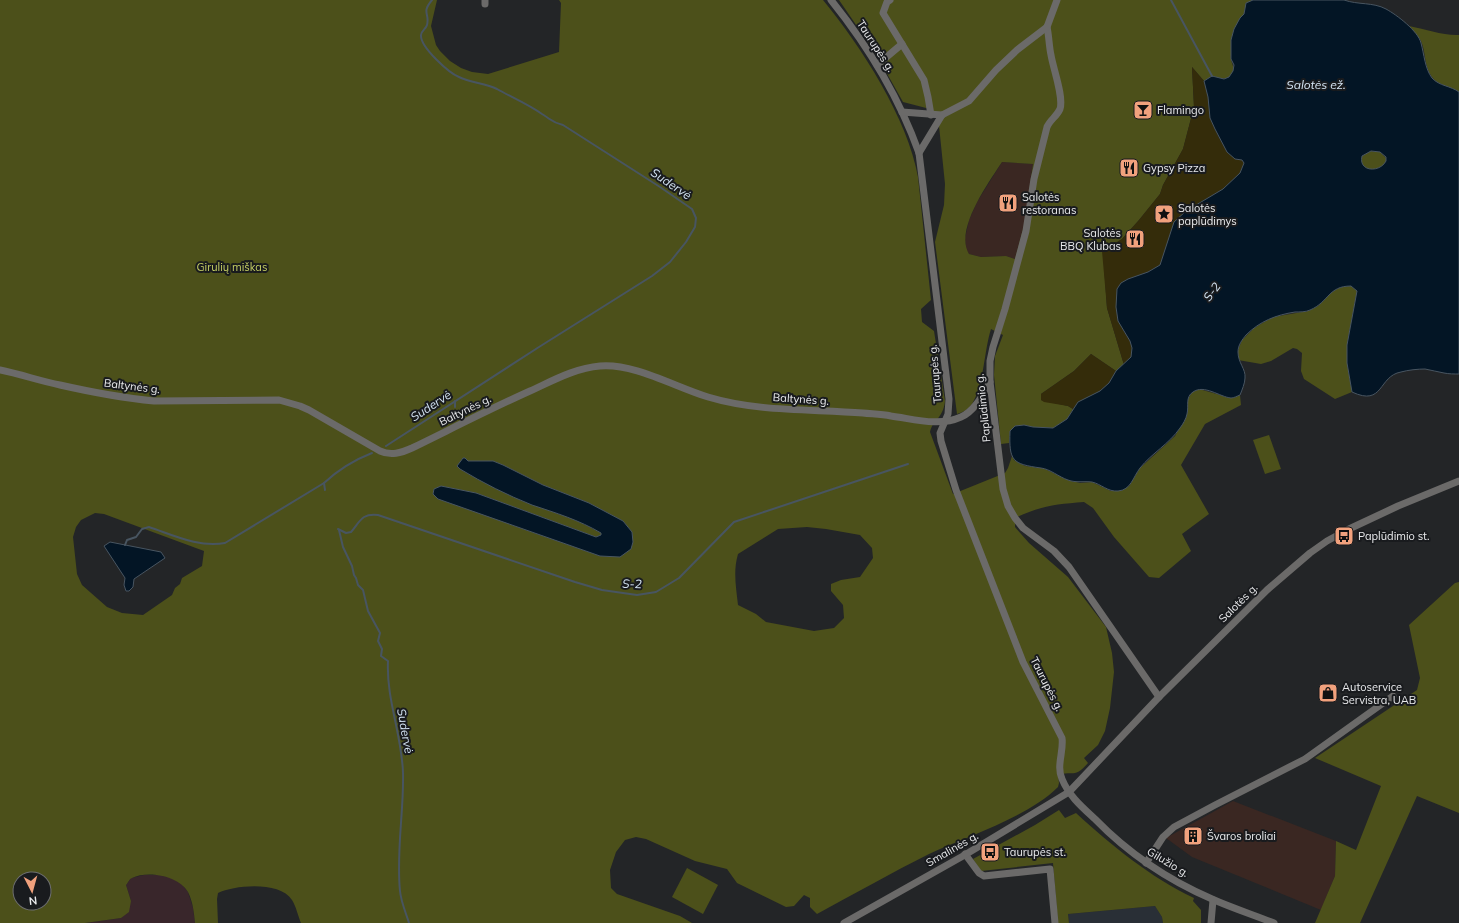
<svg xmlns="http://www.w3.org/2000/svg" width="1459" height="923" viewBox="0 0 1459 923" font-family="Mulish,sans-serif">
<rect width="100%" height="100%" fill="#232527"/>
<g fill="#3a2722">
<polygon points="1002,162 1033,164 1024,225 1015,259 1006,256 981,257 969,254 966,250 965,238 969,220 977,202"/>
<polygon points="1233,801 1336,841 1335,876 1321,910 1192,857 1166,838"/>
</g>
<polygon fill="#39262b" points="144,875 159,875 173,878 181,883 188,892 193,908 195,923 85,923 121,918 131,901 126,885 131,878"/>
<polygon fill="#292f36" points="1155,906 1162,917 1163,923 1069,923 1068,914"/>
<g fill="#4c501a" fill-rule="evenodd">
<path d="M0,0H437L431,26L436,45L440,51L450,61L461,68L472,72L488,74L559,52L561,3L559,0H823C861,46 908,119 918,177L931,300L921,309L922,322L934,331L945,401C943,419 933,419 930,432L953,494L1005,473L1008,468L1012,456L1014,460L1025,466L1043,468L1068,480L1080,483L1092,482L1111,491L1129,486L1140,468L1175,436L1187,414L1188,399L1192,392L1199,389L1231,398L1240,395L1241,405L1205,424L1181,465L1209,514L1182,534L1191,551L1159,578L1149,577L1114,537L1093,508L1084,502C1057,504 1040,506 1015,518V527L1029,543L1068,577L1106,627L1112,653L1114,672L1110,708L1105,731L1098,745L1084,758L1088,763C1074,779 1075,770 1058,775L1059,783L1058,787C1028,817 968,836 929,854C891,873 854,894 817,914L810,907V898L804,895L794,906L786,907L737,883L727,869L695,861L646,839L636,837L625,840L616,852L610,870L611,888L617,894L680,916L692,923H301C298,916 296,906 292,900C280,881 235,885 218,893L217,899L218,923H195C194,913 193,902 188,892C179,876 148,870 132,878C129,879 128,883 126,885L131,901L129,912L121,918L85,923H0ZM463,458H465L468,461H493L503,465L543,485L589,503L623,521L632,532L600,556L576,547L476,493L596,537L601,535V533L574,519L531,504L462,462ZM95,513L104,514L204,551L202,566L182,578L180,584L175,588L172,595L143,615L122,613L107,607L82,585L77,574L73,537L76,527L81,520ZM807,527L826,529L860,535L872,548L873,558L860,577L841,580L831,584V591L843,605L844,618L834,628L814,631L766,622L756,614L738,605C736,587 733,571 738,554L778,529ZM20,879H44V903H20Z"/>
<path d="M839,0H1253C1244,4 1247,12 1240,19C1238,26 1230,54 1231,59C1232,66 1237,70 1230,76C1225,81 1218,77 1212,76L1204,81L1192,67L1194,107L1183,149L1163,185L1160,194L1139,220L1122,239L1103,251L1107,308L1124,365L1116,371L1091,354L1074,371L1041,394V400L1068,406L1073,409L1067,419L1053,428L1033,427L1024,425L1010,431L1009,443L1001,444L994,375L995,356L1003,335L991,329C984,351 984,385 972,404C968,410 963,412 957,414L935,242L944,205L945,184L938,116L930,109L903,102L876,54ZM1002,162L1033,164L1024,225L1015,259L1006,256L981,257L969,254C954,230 989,182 1002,162Z"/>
<path d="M1409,26C1424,29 1445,36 1459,35V92C1451,86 1438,86 1432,77C1424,67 1426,52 1421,41C1418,36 1413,31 1409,26Z"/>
<path d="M1371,151L1380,152L1386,158V161C1380,174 1358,172 1362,156Z"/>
<polygon points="1342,286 1351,286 1357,291 1347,345 1347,363 1352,392 1335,399 1304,379 1301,371 1302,353 1297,349 1293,348 1271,361 1261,364 1238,360 1238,350 1242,340 1254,328 1273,317 1308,311 1318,306 1332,292"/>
<polygon points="1269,435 1281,469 1265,474 1253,440"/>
<polygon points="1459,582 1459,813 1417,796 1360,923 1315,923 1335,876 1336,841 1356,850 1381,786 1315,758 1417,690 1420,678 1409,625 1455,583"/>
<path d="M1059,810L1065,818L1076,813C1112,846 1150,877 1194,898L1193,901L1201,910V923H1163L1162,917L1155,906L1068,914L1069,923H1058L1053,863L981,871L973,859L1035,825Z"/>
<polygon points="687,868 718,885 703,914 672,897"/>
</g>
<g fill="#342c0a">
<polygon points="1192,67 1204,81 1208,97 1210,118 1219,138 1227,152 1242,160 1244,163 1240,173 1223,189 1186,211 1160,265 1148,272 1128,279 1121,283 1123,330 1130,341 1132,348 1131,357 1124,365 1107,308 1102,251 1122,239 1139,220 1160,194 1163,185 1183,149 1194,107"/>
<path d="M1091,354L1116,371C1112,379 1108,386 1100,391C1090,397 1081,400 1073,409L1068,406L1044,402L1041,400V394L1074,371Z"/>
</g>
<g fill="#031525" stroke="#485561" fill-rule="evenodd">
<path d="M1253,0H1344C1358,5 1373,2 1386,9C1397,15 1418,31 1421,43C1424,54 1425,69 1432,78C1439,86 1451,86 1459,92V374C1454,374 1449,374 1444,373C1438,372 1431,370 1425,369C1418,369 1408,370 1401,372C1378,376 1384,407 1352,392L1347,363V345L1357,291L1351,286C1328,286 1329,302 1310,310C1306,312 1300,312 1295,312C1276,315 1260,321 1246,335C1242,340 1238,345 1238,352C1238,363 1246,369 1245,378C1245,383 1242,390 1240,395C1237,396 1234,398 1231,398C1220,397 1204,384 1193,392C1185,397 1189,406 1187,414C1186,419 1183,424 1180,428C1169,444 1152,453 1140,468C1133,477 1131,490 1118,491C1108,492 1101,484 1092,482C1084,481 1076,483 1068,480C1059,477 1050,469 1041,468C1012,464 1009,461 1010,431L1015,426L1024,425L1033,427L1053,428L1067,419L1078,402L1100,391L1109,383L1116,371L1131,357L1132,348L1130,341L1118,321L1116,307L1117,289L1121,283L1128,279L1148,272L1160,265L1174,222L1186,211L1223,189L1240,173L1244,163L1242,160L1235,159L1227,152L1215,129L1210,118L1208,97L1204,81L1212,76L1224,79L1229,77L1233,71L1234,65L1231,59V40L1234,29L1240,18L1244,14L1246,3ZM1371,151L1380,152L1386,157V161C1380,173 1358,172 1362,156Z"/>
<path d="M463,458H465L468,461H493L503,465L543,485L589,503L623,521L632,532L633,542L631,549L620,557L600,556L438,499L433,494L434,489L441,486L476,493L596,537L601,535V533C579,520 556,513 532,505C507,495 483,483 460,469L457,466Z"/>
<polygon points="110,542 161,552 165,558 134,579 133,587 129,591 126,591 124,585 125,578 104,546"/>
</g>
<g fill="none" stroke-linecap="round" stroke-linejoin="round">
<g stroke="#485561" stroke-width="2">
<polyline points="1171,0 1212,76"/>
<polyline points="455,401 455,407"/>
<path d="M386,446L539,347L652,276L670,262L686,242L695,227L696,218L692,209L660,187L563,125C551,122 552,120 542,114C528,104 511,97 497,89C485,83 471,83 459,77C449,73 420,47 421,35C421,31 426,29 427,25C430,13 421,13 432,0"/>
<path d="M325,490L324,483C338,470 354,460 372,453"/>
<path d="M338,529L346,533L351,532C360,522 361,513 378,515L575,582L602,590L637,595L656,592L679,578L734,522L908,464"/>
<path d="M339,530L343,547L352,566L354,575L356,578L358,585L363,590L368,611L380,633L378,641L382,649L381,656L388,661C386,699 402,735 403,773C404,812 396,851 400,891C401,902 406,913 409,923"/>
<path d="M125,545L127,540L136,537L142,529L149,527C173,535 199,548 225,543L324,483"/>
</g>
<g stroke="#6b6a69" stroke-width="7">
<polyline points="485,0 485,4"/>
<path d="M831,0C868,46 899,97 919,153L949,399L948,414L940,433L941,441L956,490L1023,662L1062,738C1064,751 1056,766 1062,779C1069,796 1082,807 1095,819C1128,853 1168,880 1212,899C1232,908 1254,915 1274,923"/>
<polyline points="890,0 887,2 883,13 924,80 928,97 931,115"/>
<path d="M1047,27C1049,36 1049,46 1051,55C1053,68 1064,97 1060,109C1057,116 1050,120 1047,127L1034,179L1026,231L1005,309L993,347L990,361V382L1003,489L1008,506L1015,518L1023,528L1054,551L1069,567L1159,697"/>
<polyline points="877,65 902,44"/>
<polyline points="902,112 942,115"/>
<polyline points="919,153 942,115 969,101 996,70 1017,50 1047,27 1057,0"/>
<path d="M0,370C20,374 40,381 60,385C91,392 123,398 154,401L279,400L300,406L309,410L380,451C391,456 401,453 412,448C451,429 490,409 530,391C552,381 575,368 600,366C634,363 675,387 708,397C758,412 811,409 863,413C872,414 881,414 891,416C914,419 939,427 961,417C975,411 983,394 990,382"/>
<polyline points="965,854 979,873 984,876 1050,869 1055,923"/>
<polyline points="1146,863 1163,837 1174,827 1215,805 1305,759 1393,696"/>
<polyline points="844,923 963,856 1069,792 1159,697 1267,590 1310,553 1327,541 1349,529 1398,506 1459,481"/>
<polyline points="1211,923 1213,900"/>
</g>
</g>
<defs>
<symbol id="bar-square" viewBox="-11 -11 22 22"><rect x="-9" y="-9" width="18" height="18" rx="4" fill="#f1a17d" stroke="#191b1e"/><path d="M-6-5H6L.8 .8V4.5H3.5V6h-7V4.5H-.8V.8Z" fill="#111"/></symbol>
<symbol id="restaurant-square" viewBox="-11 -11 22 22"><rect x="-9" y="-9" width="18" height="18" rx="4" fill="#f1a17d" stroke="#191b1e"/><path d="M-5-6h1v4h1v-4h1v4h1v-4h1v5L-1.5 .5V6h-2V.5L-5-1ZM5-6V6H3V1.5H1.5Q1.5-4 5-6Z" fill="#111"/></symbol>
<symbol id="sight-square" viewBox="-11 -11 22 22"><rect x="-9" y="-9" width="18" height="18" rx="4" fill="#f1a17d" stroke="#191b1e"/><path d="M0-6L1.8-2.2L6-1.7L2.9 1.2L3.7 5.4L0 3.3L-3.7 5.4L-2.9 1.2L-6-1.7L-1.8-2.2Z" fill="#111"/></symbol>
<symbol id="bus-square" viewBox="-11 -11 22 22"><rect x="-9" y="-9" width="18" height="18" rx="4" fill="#f1a17d" stroke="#191b1e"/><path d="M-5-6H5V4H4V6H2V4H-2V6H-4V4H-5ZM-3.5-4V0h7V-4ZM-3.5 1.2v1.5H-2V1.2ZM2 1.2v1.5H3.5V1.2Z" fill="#111"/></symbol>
<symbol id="shop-square" viewBox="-11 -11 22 22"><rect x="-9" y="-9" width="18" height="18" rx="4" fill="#f1a17d" stroke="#191b1e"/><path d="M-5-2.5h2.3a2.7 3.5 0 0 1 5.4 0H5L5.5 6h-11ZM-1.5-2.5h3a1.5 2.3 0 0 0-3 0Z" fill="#111"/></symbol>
<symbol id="building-square" viewBox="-11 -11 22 22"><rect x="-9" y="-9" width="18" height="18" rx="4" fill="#f1a17d" stroke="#191b1e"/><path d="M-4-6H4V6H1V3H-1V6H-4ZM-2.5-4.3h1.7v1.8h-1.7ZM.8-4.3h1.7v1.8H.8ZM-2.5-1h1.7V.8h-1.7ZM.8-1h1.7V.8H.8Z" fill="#111"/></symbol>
</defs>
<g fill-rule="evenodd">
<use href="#bar-square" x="1132" y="99" width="22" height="22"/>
<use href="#restaurant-square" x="1118" y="157" width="22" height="22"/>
<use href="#restaurant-square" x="997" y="192" width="22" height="22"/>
<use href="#sight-square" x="1153" y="203" width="22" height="22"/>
<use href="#restaurant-square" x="1124" y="228" width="22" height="22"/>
<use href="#bus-square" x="1333" y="525" width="22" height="22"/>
<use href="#shop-square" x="1317" y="682" width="22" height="22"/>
<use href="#building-square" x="1182" y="825" width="22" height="22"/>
<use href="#bus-square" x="979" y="841" width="22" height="22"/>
</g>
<g text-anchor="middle" stroke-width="4" stroke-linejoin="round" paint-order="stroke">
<g font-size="11" fill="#eaebed" stroke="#191b1e">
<text transform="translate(876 46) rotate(57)" y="4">Taurupės g.</text>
<text transform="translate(935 374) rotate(-95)" y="4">Taurupės g.</text>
<text transform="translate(132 386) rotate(7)" y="4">Baltynės g.</text>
<text transform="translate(801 399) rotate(4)" y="4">Baltynės g.</text>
<text transform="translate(983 408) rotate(-96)" y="4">Paplūdimio g.</text>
<text transform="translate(465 410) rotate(-26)" y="4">Baltynės g.</text>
<text transform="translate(1238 603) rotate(-45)" y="4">Salotės g.</text>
<text transform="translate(1047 684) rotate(63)" y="4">Taurupės g.</text>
<text transform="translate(952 849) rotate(-30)" y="4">Smalinės g.</text>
<text transform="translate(1168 862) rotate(31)" y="4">Gilužio g.</text>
</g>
<g font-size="11" fill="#eaebed" stroke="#191b1e" text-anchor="start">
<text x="1157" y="114">Flamingo</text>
<text x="1143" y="172">Gypsy Pizza</text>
<text x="1022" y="201">Salotės<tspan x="1022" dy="13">restoranas</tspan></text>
<text x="1178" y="212">Salotės<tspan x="1178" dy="13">paplūdimys</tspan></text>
<text x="1121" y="237" text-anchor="end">Salotės<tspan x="1121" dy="13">BBQ Klubas</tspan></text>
<text x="1358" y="540">Paplūdimio st.</text>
<text x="1342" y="691">Autoservice<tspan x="1342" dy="13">Servistra, UAB</tspan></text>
<text x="1207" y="840">Švaros broliai</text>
<text x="1004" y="856">Taurupės st.</text>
</g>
<g font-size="11" fill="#c6cf64" stroke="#191b1e">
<text x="232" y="271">Girulių miškas</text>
</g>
<g font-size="12" font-style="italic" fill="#d4e4f3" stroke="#191b1e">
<text x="1316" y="89">Salotės ež.</text>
<text transform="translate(671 184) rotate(34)" y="4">Sudervė</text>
<text transform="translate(1212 292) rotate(-53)" y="4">S-2</text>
<text transform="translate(431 406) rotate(-33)" y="4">Sudervė</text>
<text transform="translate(632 584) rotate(2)" y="4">S-2</text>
<text transform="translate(405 731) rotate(80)" y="4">Sudervė</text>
</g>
</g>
<g transform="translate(32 891) rotate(174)"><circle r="19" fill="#191b1e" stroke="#6d6e71"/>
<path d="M0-3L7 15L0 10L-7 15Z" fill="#f1a17d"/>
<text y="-6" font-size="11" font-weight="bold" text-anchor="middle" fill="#eaebed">N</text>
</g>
</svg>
